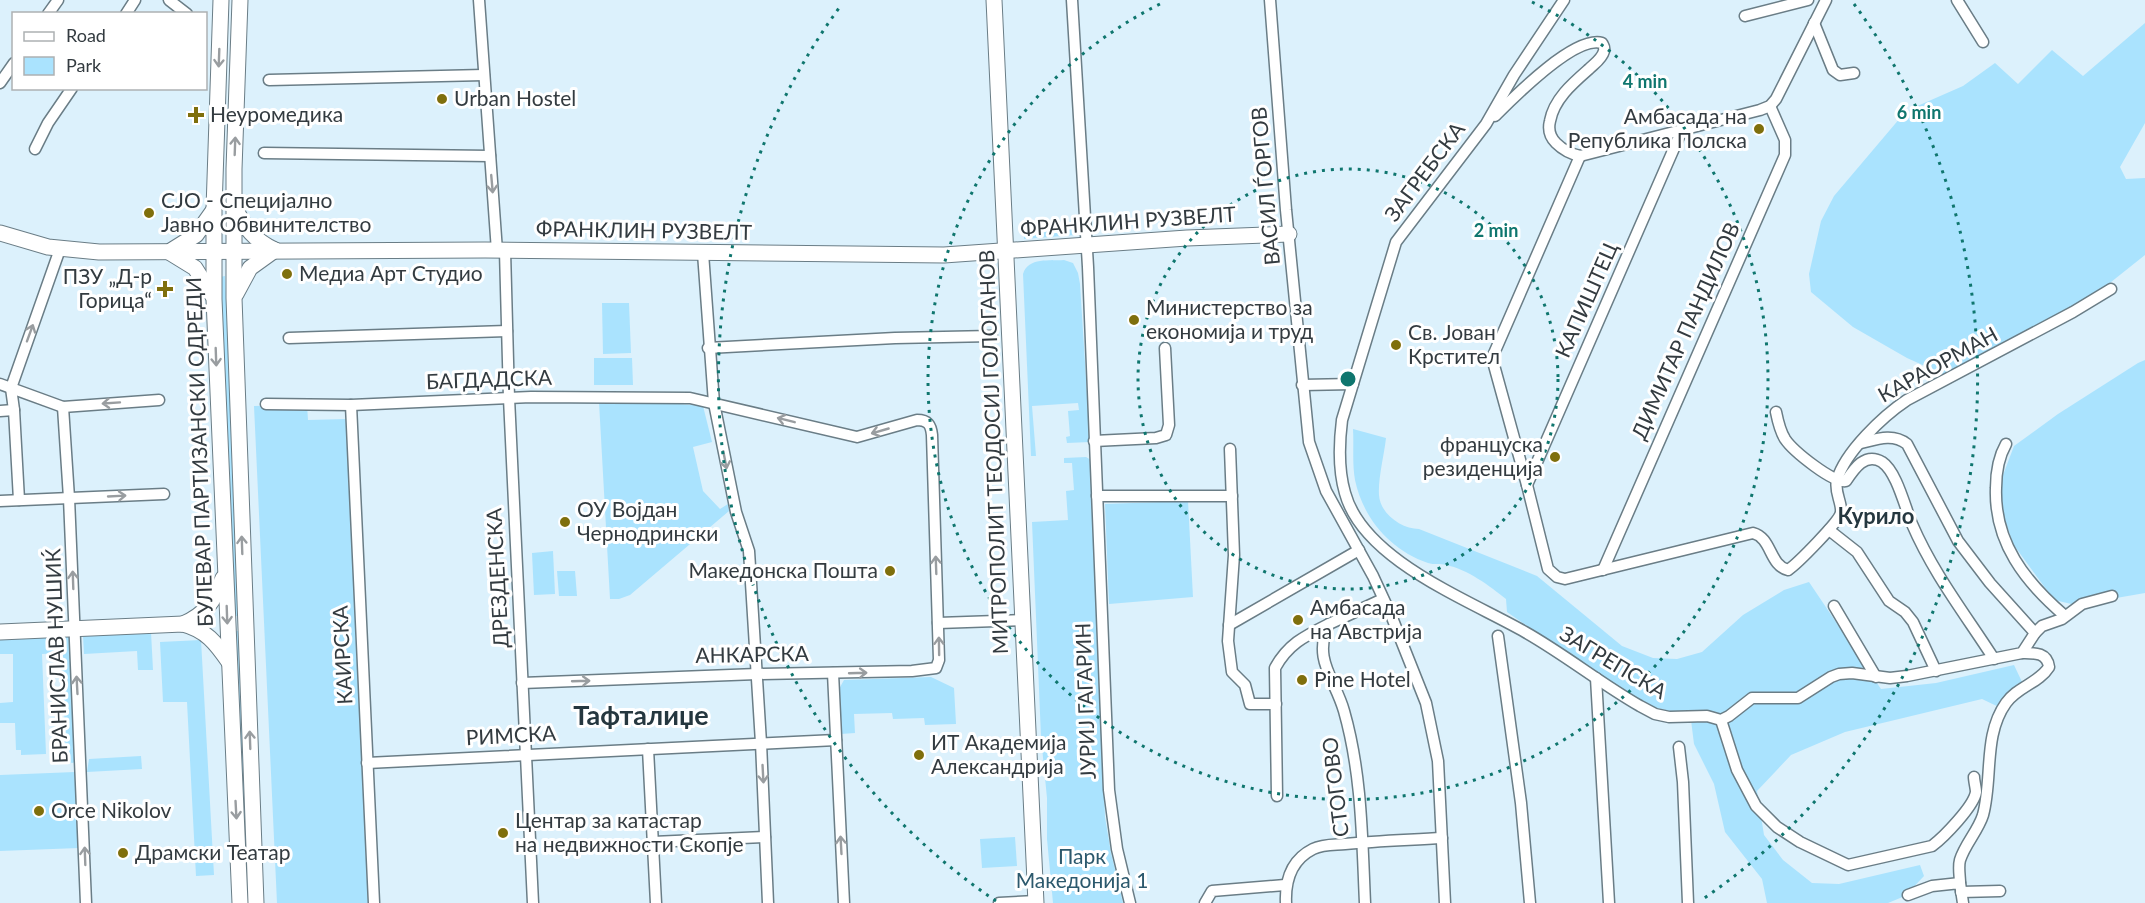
<svg xmlns="http://www.w3.org/2000/svg" width="2145" height="903" viewBox="0 0 2145 903" font-family="Lato,sans-serif">
<rect width="100%" height="100%" fill="#dcf1fc"/>
<g fill="#aae3fe">
<polygon points="2145,23 2145,123 2120,167 2126,179 2145,178 2145,255 2101,290 1947,376 1907,358 1853,327 1811,292 1809,274 1821,221 1834,196 1906,111 1963,86 1995,63 2018,84 2052,50 2083,76"/>
<polygon points="1079,222 1078,233 1075,235 1024,239 1023,225"/>
<path d="M1064,260L1073,263L1078,273L1080,284L1090,442L1067,443L1066,437L1070,436L1068,411L1079,410L1078,403L1032,406L1036,456H1031L1023,274C1028,257 1050,261 1064,260Z"/>
<polygon points="225,276 239,616 232,616 220,277"/>
<polygon points="602,303 629,303 631,353 603,354"/>
<polygon points="594,358 632,358 633,385 594,385"/>
<polygon points="2145,360 2145,593 2076,605 2054,600 2013,544 2003,514 2000,483 2014,446 2058,414 2138,363"/>
<polygon points="599,402 657,402 703,406 712,442 693,447 703,491 720,509 728,504 729,511 630,595 619,599 610,599"/>
<polygon points="307,405 308,420 346,419 368,903 277,903 254,406"/>
<path d="M1353,429L1386,438C1384,456 1378,478 1379,495C1380,514 1402,529 1419,529L1537,576L1622,646L1653,658L1677,659L1702,652L1743,615L1784,590L1809,582L1881,689L1936,683L2014,665L2023,684L2003,709L1982,699L1845,732L1791,755L1757,791L1764,835L1783,860L1812,883L1839,884L1920,865L1924,876L1905,896L1888,903H1767L1762,879L1725,832L1714,784L1694,744L1691,720L1680,714L1654,707L1625,694L1507,612L1506,599C1490,586 1467,569 1446,565C1440,563 1434,565 1428,563C1390,550 1363,518 1355,480C1352,464 1354,445 1353,429Z"/>
<polygon points="1086,457 1091,460 1092,472 1105,817 1111,853 1123,903 1053,903 1047,839 1047,798 1041,737 1032,522 1068,520 1066,491 1074,490 1072,463 1064,463 1064,458"/>
<polygon points="1188,501 1193,597 1109,604 1105,504"/>
<polygon points="553,551 555,594 534,595 532,553"/>
<polygon points="557,571 575,571 577,596 559,596"/>
<polygon points="233,631 239,631 250,903 245,903"/>
<polygon points="151,632 153,670 138,670 137,651 84,654 83,636"/>
<polygon points="69,637 75,761 73,763 66,762 62,653 42,654 46,754 21,755 21,750 16,750 15,723 0,723 0,703 13,702 13,654 0,654 0,639"/>
<polygon points="201,640 214,875 196,876 187,702 163,702 160,642"/>
<polygon points="931,677 954,688 956,724 925,725 924,718 893,719 892,713 854,714 855,733 841,734 839,689 844,680"/>
<polygon points="141,756 142,769 87,772 89,759"/>
<polygon points="75,772 79,848 0,851 0,775"/>
<polygon points="1015,837 1017,866 982,868 980,839"/>
</g>
<g fill="none" stroke-linecap="round" stroke-linejoin="round">
<defs>
<g id="street">
<polyline points="169,0 187,14"/>
<polyline points="479,0 497,251"/>
<polyline points="1072,0 1088,267 1109,790 1117,849 1130,903"/>
<polyline points="1270,0 1286,210 1309,442 1326,491 1373,576 1391,615 1426,703 1438,761 1445,903"/>
<path d="M1564,0L1514,75L1486,124L1396,242L1342,420C1339,444 1338,469 1345,493C1363,560 1469,600 1525,632C1564,654 1600,683 1640,706L1655,714L1669,717L1707,716L1721,720L1729,716L1752,698H1798L1831,677L1839,674L1852,673L1890,678L1907,676L2022,653L2035,633L2042,626L2062,619L2082,604L2112,596"/>
<polyline points="1957,0 1983,42"/>
<polyline points="48,14 58,0"/>
<polyline points="126,14 135,0"/>
<polyline points="1745,16 1808,0"/>
<polyline points="1814,23 1833,70 1840,75 1854,73"/>
<polyline points="269,80 484,75"/>
<polyline points="0,83 14,63"/>
<path d="M1495,116C1514,97 1575,35 1602,43C1604,47 1605,47 1604,51C1602,59 1594,64 1589,69C1573,83 1554,99 1550,121C1548,129 1550,137 1556,143C1563,150 1571,154 1580,156L1760,110L1770,106L1776,99L1826,0"/>
<polyline points="35,149 48,123 72,88"/>
<polyline points="264,153 490,156"/>
<path d="M1580,156L1492,358L1527,485L1548,569L1557,577L1565,579L1753,533C1772,538 1769,565 1788,570C1797,564 1840,521 1841,512C1842,502 1834,492 1837,480C1845,452 1883,416 1907,400L2073,312L2111,289"/>
<polyline points="505,251 509,398 533,903"/>
<polyline points="703,253 714,403 736,512 749,551 761,743 768,903"/>
<polyline points="289,338 507,331"/>
<polyline points="708,348 895,338 992,336"/>
<polyline points="0,384 63,407 159,400"/>
<polyline points="1302,385 1353,384"/>
<path d="M266,404L351,405L531,397L690,398L857,437L917,420C928,420 931,425 932,435L939,660L936,668L912,671L757,674L522,683"/>
<polyline points="351,405 374,903"/>
<polyline points="63,407 69,498 86,903"/>
<polyline points="0,411 14,410"/>
<path d="M1776,412C1778,422 1780,431 1785,439C1793,451 1834,484 1846,481C1854,469 1865,452 1882,462C1897,472 1905,508 1912,524C1933,573 1965,614 1994,659"/>
<polyline points="1094,441 1156,438 1166,435 1169,425 1165,348"/>
<path d="M1861,443C1877,439 1893,433 1907,444L1958,541L1990,583L2035,633"/>
<path d="M2006,444C1998,458 1996,472 1996,488C1994,542 2025,582 2065,616"/>
<polyline points="1230,449 1234,555 1228,641 1232,672 1245,685 1250,704 1276,704"/>
<polyline points="1527,485 1682,130"/>
<polyline points="1097,496 1232,496"/>
<polyline points="19,500 14,410 11,388 60,249"/>
<polyline points="0,501 164,494"/>
<polyline points="1829,530 1857,552 1889,601 1905,612 1913,622 1936,671"/>
<polyline points="1603,570 1785,155 1785,140 1770,106"/>
<polyline points="1834,606 1876,677"/>
<polyline points="938,623 1022,620"/>
<polyline points="1229,625 1359,550"/>
<polyline points="1498,636 1521,803 1530,903"/>
<polyline points="833,673 844,903"/>
<polyline points="1596,678 1609,903"/>
<path d="M1721,720L1737,770L1756,806L1777,827L1800,842L1848,865L1932,846C1944,837 1974,806 1976,792C1976,788 1974,781 1974,777"/>
<polyline points="1679,747 1683,782 1688,903"/>
<polyline points="648,749 656,903"/>
<polyline points="367,763 836,740"/>
<path d="M1277,796L1275,668C1288,644 1305,636 1329,624"/>
<polyline points="653,842 765,837"/>
<path d="M1960,883C1960,876 1958,867 1960,860C1965,844 1978,831 1983,815C1993,778 1983,735 2006,703C2017,687 2039,683 2049,667C2047,652 2034,653 2022,653"/>
<polyline points="1961,892 2000,891"/>
<polyline points="1908,895 1932,886 1960,883 1963,903"/>
<polyline points="999,903 1036,901"/>
<polyline points="1205,903 1212,891 1285,885"/>
<path d="M1286,903C1285,880 1291,860 1313,849C1323,844 1335,845 1345,844C1377,841 1410,840 1442,838"/>
<path d="M1365,903C1362,838 1362,774 1344,711C1335,679 1312,659 1329,624L1383,599"/>
</g>
<g id="secondary">
<polyline points="221,0 214,209 214,299 240,903"/>
<polyline points="240,0 234,169 234,298 256,903"/>
<polyline points="994,0 1036,903"/>
<path d="M235,208C244,227 255,241 275,250"/>
<polyline points="0,233 48,247 99,252 485,250 944,255 1187,238 1289,234"/>
<polyline points="172,250 196,235 213,211"/>
<polyline points="169,252 195,268 212,295"/>
<polyline points="236,294 250,268 275,250"/>
<path d="M183,624C206,614 214,601 223,578"/>
<path d="M0,632L183,624C206,630 216,643 229,662"/>
</g>
</defs>
<use href="#street" stroke="#6a7d86" stroke-width="13"/>
<use href="#secondary" stroke="#6a7d86" stroke-width="17"/>
<use href="#street" stroke="#fff" stroke-width="10"/>
<use href="#secondary" stroke="#fff" stroke-width="15"/>
</g>
<defs><path id="oneway-shaft" d="M-6 0H5M1.5-3L5.5 0L1.5 3" fill="none" stroke-width="1.6" stroke-linecap="round" stroke-linejoin="round" transform="scale(1.5)"/></defs>
<g stroke="#999da0">
<use href="#oneway-shaft" transform="translate(219 58) rotate(92)"/>
<use href="#oneway-shaft" transform="translate(235 146) rotate(-88)"/>
<use href="#oneway-shaft" transform="translate(492 184) rotate(85)"/>
<use href="#oneway-shaft" transform="translate(30 333) rotate(-70)"/>
<use href="#oneway-shaft" transform="translate(216 357) rotate(88)"/>
<use href="#oneway-shaft" transform="translate(111 403) rotate(176)"/>
<use href="#oneway-shaft" transform="translate(786 420) rotate(-166)"/>
<use href="#oneway-shaft" transform="translate(880 431) rotate(164)"/>
<use href="#oneway-shaft" transform="translate(725 460) rotate(79)"/>
<use href="#oneway-shaft" transform="translate(117 496) rotate(-3)"/>
<use href="#oneway-shaft" transform="translate(242 545) rotate(-92)"/>
<use href="#oneway-shaft" transform="translate(936 565) rotate(-92)"/>
<use href="#oneway-shaft" transform="translate(73 580) rotate(-92)"/>
<use href="#oneway-shaft" transform="translate(227 615) rotate(88)"/>
<use href="#oneway-shaft" transform="translate(939 646) rotate(-91)"/>
<use href="#oneway-shaft" transform="translate(858 673) rotate(-2)"/>
<use href="#oneway-shaft" transform="translate(581 681) rotate(-2)"/>
<use href="#oneway-shaft" transform="translate(77 685) rotate(-93)"/>
<use href="#oneway-shaft" transform="translate(250 740) rotate(-92)"/>
<use href="#oneway-shaft" transform="translate(763 774) rotate(87)"/>
<use href="#oneway-shaft" transform="translate(236 810) rotate(87)"/>
<use href="#oneway-shaft" transform="translate(841 845) rotate(-93)"/>
<use href="#oneway-shaft" transform="translate(85 856) rotate(-92)"/>
</g>
<g fill="none" stroke="#0f766e" stroke-width="3" stroke-dasharray="3 6">
<circle cx="1348" cy="379" r="210"/>
<path d="M1532 2A420 420 0 1 1 1164 2"/>
<path d="M996 901A630 630 0 0 1 842 4M1854 4A630 630 0 0 1 1700 901"/>
</g>
<g fill="#7f6f0c" stroke="#fff" stroke-width="2">
<circle cx="442" cy="99" r="6"/>
<path d="M193 106h6v6h6v6h-6v6h-6v-6h-6v-6h6z"/>
<circle cx="1759" cy="129" r="6"/>
<circle cx="149" cy="213" r="6"/>
<circle cx="287" cy="274" r="6"/>
<path d="M162 280h6v6h6v6h-6v6h-6v-6h-6v-6h6z"/>
<circle cx="1134" cy="320" r="6"/>
<circle cx="1396" cy="345" r="6"/>
<circle cx="1555" cy="457" r="6"/>
<circle cx="565" cy="522" r="6"/>
<circle cx="890" cy="571" r="6"/>
<circle cx="1298" cy="620" r="6"/>
<circle cx="1302" cy="680" r="6"/>
<circle cx="919" cy="755" r="6"/>
<circle cx="39" cy="811" r="6"/>
<circle cx="503" cy="833" r="6"/>
<circle cx="123" cy="853" r="6"/>
</g>
<g text-anchor="middle" stroke-width="6" stroke-linejoin="round" paint-order="stroke">
<g font-size="21" fill="#333b40" stroke="#fff" text-anchor="start">
<text x="454" y="106">Urban Hostel</text>
<text x="210" y="122">Неуромедика</text>
<text x="1747" y="124" text-anchor="end">Амбасада на<tspan x="1747" dy="24">Република Полска</tspan></text>
<text x="161" y="208">СЈО - Специјално<tspan x="161" dy="24">Јавно Обвинителство</tspan></text>
<text x="299" y="281">Медиа Арт Студио</text>
<text x="152" y="284" text-anchor="end">ПЗУ „Д-р<tspan x="152" dy="24">Горица“</tspan></text>
<text x="1146" y="315">Министерство за<tspan x="1146" dy="24">економија и труд</tspan></text>
<text x="1408" y="340">Св. Јован<tspan x="1408" dy="24">Крстител</tspan></text>
<text x="1543" y="452" text-anchor="end">француска<tspan x="1543" dy="24">резиденција</tspan></text>
<text x="577" y="517">ОУ Војдан<tspan x="577" dy="24">Чернодрински</tspan></text>
<text x="878" y="578" text-anchor="end">Македонска Пошта</text>
<text x="1310" y="615">Амбасада<tspan x="1310" dy="24">на Австрија</tspan></text>
<text x="1314" y="687">Pine Hotel</text>
<text x="931" y="750">ИТ Академија<tspan x="931" dy="24">Александрија</tspan></text>
<text x="51" y="818">Orce Nikolov</text>
<text x="515" y="828">Центар за катастар<tspan x="515" dy="24">на недвижности Скопје</tspan></text>
<text x="135" y="860">Драмски Театар</text>
</g>
<g font-size="21" fill="#333b40" stroke="#fff">
<text transform="translate(1425 172) rotate(-53)" y="7">ЗАГРЕБСКА</text>
<text transform="translate(1266 186) rotate(-95)" y="7">ВАСИЛ ЃОРГОВ</text>
<text transform="translate(1128 222) rotate(-4)" y="7">ФРАНКЛИН РУЗВЕЛТ</text>
<text transform="translate(644 231) rotate(1)" y="7">ФРАНКЛИН РУЗВЕЛТ</text>
<text transform="translate(1587 300) rotate(-66)" y="7">КАПИШТЕЦ</text>
<text transform="translate(1686 331) rotate(-66)" y="7">ДИМИТАР ПАНДИЛОВ</text>
<text transform="translate(1938 365) rotate(-29)" y="7">КАРАОРМАН</text>
<text transform="translate(489 380) rotate(-2)" y="7">БАГДАДСКА</text>
<text transform="translate(200 452) rotate(-92)" y="7">БУЛЕВАР ПАРТИЗАНСКИ ОДРЕДИ</text>
<text transform="translate(994 452) rotate(-92)" y="7">МИТРОПОЛИТ ТЕОДОСИЈ ГОЛОГАНОВ</text>
<text transform="translate(498 578) rotate(-93)" y="7">ДРЕЗДЕНСКА</text>
<text transform="translate(343 655) rotate(-93)" y="7">КАИРСКА</text>
<text transform="translate(752 655) rotate(-1)" y="7">АНКАРСКА</text>
<text transform="translate(57 656) rotate(-92)" y="7">БРАНИСЛАВ НУШИЌ</text>
<text transform="translate(1613 663) rotate(31)" y="7">ЗАГРЕПСКА</text>
<text transform="translate(1086 701) rotate(-92)" y="7">ЈУРИЈ ГАГАРИН</text>
<text transform="translate(511 736) rotate(-3)" y="7">РИМСКА</text>
<text transform="translate(1336 787) rotate(-97)" y="7">СТОГОВО</text>
</g>
<g font-size="21" fill="#2c596d" stroke="#fff">
<text x="1082" y="864">Парк<tspan x="1082" dy="24">Македонија 1</tspan></text>
</g>
<g font-size="22" font-weight="bold" fill="#25373f" stroke="#fff">
<text x="1876" y="524">Курило</text>
</g>
<g font-size="27" font-weight="bold" fill="#25373f" stroke="#fff">
<text x="641" y="725">Тафталиџе</text>
</g>
</g>
<circle cx="1348" cy="379" r="9" fill="#0f766e" stroke="#fff" stroke-width="3"/>
<g font-size="18" text-anchor="middle" font-weight="bold" fill="#0f766e" stroke="#fff" stroke-width="6" stroke-linejoin="round" paint-order="stroke">
<text x="1645" y="88">4 min</text>
<text x="1919" y="119">6 min</text>
<text x="1496" y="237">2 min</text>
</g>
<rect x="12" y="12" width="195" height="78" fill="#ffffff" stroke="#adb1b3" stroke-width="1.5"/>
<rect x="24" y="32" width="30" height="9" fill="#ffffff" stroke="#adb1b3" stroke-width="1.5"/>
<text x="66" y="42" font-size="18" fill="#333b40">Road</text>
<rect x="24" y="57" width="30" height="18" fill="#aae3fe" stroke="#adb1b3" stroke-width="1.5"/>
<text x="66" y="72" font-size="18" fill="#333b40">Park</text>
</svg>
